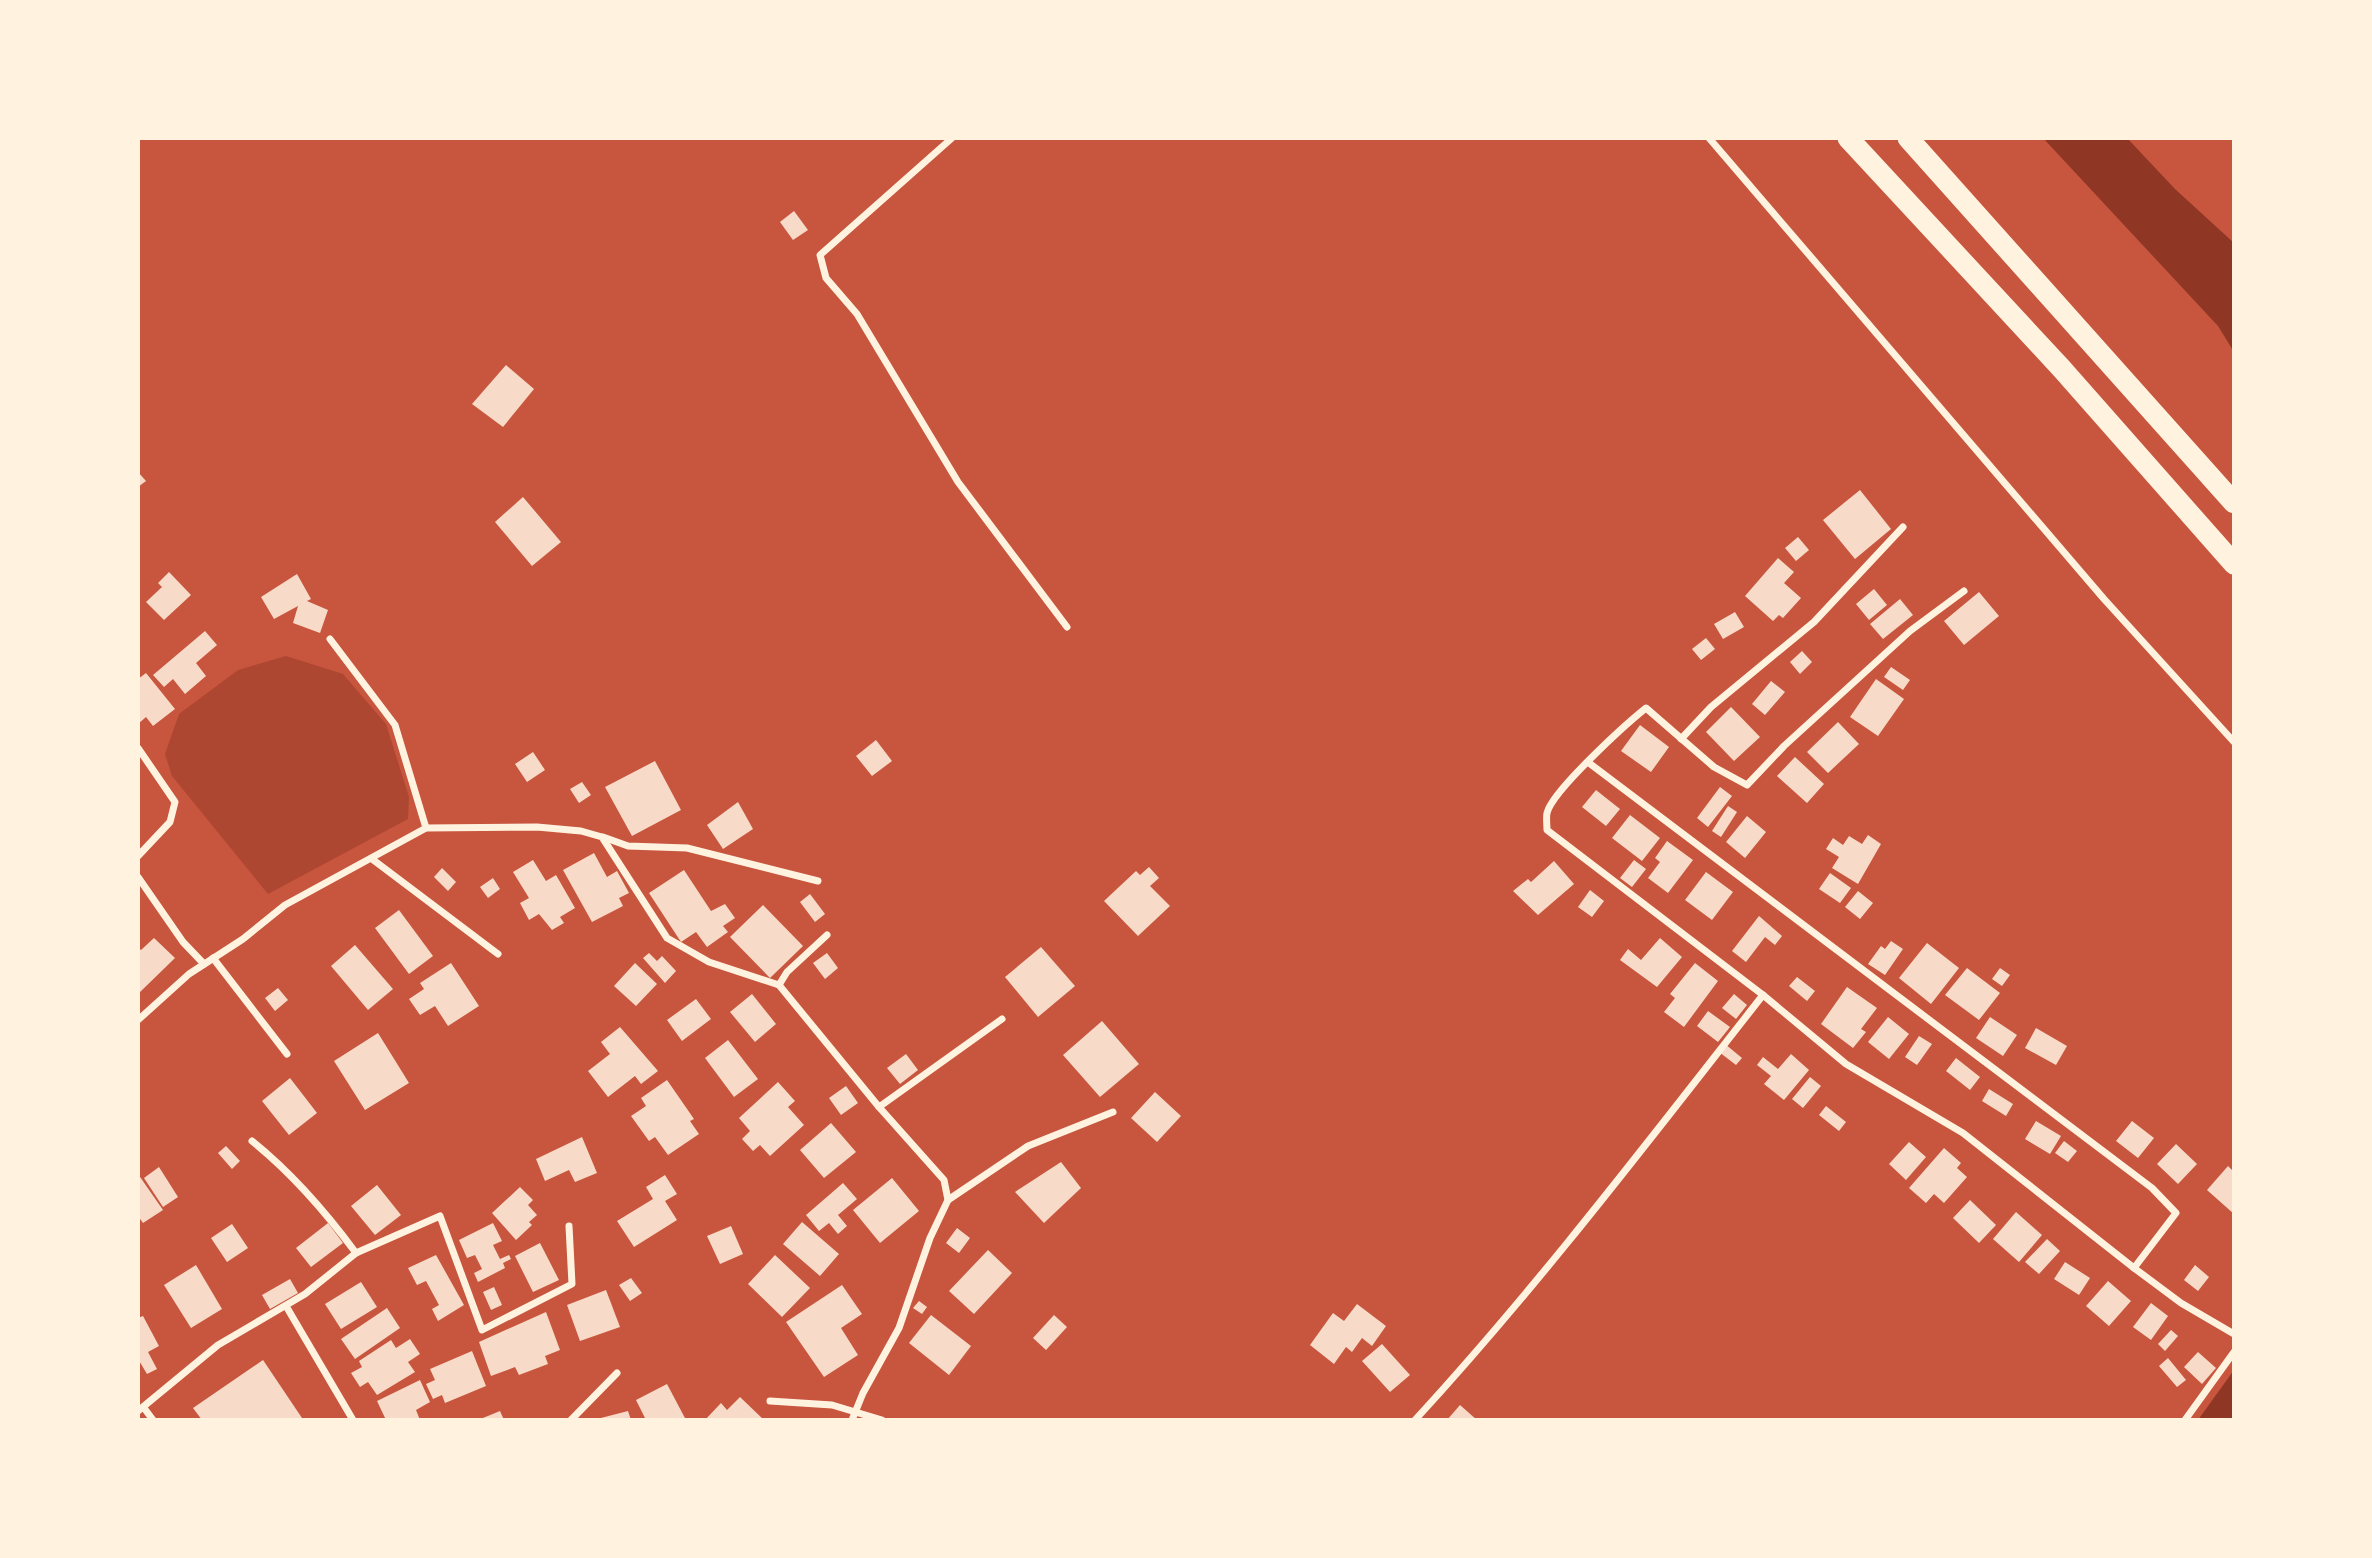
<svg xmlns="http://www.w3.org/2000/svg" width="2372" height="1558" viewBox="0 0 2372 1558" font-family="Jost,sans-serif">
<rect width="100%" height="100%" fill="#c8553d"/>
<polygon fill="#ae4732" points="286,656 343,674 386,724 409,797 408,819 268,894 172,776 165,754 179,714 238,670"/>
<g fill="#8f3625">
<polygon points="2043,138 2127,138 2175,189 2234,243 2234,352 2218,326"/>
<polygon points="2234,1370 2234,1420 2198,1420"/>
</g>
<g fill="#f7dbc8">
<polygon points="794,211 808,230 793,240 780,222"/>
<polygon points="506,365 534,389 503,427 472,404"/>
<polygon points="138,472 146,481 138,487"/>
<polygon points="1860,490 1891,529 1855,559 1823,520"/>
<polygon points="523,497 561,542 532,566 495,522"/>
<polygon points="1798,537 1809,550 1796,561 1785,548"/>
<polygon points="1778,558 1794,572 1784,583 1801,598 1783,618 1779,615 1773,621 1745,596"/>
<polygon points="169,572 191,595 164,620 146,602 162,587 158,583"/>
<polygon points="297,574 311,599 307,601 328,610 320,633 293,623 298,606 274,619 261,597"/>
<polygon points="1874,589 1887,605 1869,620 1856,604"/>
<polygon points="1979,592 1999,616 1964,645 1944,621"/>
<polygon points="1900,599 1913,615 1883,639 1870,624"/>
<polygon points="1735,612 1744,627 1723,639 1714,624"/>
<polygon points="205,631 217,645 196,663 206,676 185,694 173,679 164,687 153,675"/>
<polygon points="1706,638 1715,649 1701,660 1692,649"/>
<polygon points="1802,651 1812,662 1800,674 1790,662"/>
<polygon points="1891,667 1910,680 1903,690 1884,677"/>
<polygon points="146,673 175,709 153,726 146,717 138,724 138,679"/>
<polygon points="1876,679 1904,699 1878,736 1850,717"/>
<polygon points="1771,681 1785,692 1765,715 1752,704"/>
<polygon points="1731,707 1760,737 1734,761 1706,732"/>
<polygon points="1838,722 1859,744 1828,773 1807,752"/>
<polygon points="1640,725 1669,747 1651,772 1621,751"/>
<polygon points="876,740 892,761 872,776 856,756"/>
<polygon points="533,752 545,770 527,782 515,764"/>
<polygon points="1795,757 1824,784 1807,803 1777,776"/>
<polygon points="655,761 681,810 632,836 605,787"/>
<polygon points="582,782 591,795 579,803 570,789"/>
<polygon points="1720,787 1732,796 1708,827 1697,818"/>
<polygon points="1596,790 1620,809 1606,826 1582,807"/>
<polygon points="738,802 753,829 723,849 707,825"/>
<polygon points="1728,806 1737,812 1721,837 1712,831"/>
<polygon points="1630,815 1660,838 1642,861 1612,838"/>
<polygon points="1747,816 1766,832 1745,858 1726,842"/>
<polygon points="1868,835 1881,844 1858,884 1832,868 1839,857 1826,849 1833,838 1843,845 1849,836 1862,844"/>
<polygon points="1667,841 1693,860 1668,893 1648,878 1660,862 1655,858"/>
<polygon points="594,853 607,877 617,871 629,893 619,898 623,906 592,922 563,870"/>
<polygon points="533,860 546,881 556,875 575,908 560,917 564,923 552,930 539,914 529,920 520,903 529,898 513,872"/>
<polygon points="1634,860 1646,869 1632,887 1620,878"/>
<polygon points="1554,861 1574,884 1538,915 1513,891 1528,879 1531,882"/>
<polygon points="1149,867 1159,878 1150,886 1170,906 1138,936 1104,901 1136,871 1140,875"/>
<polygon points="442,868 456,882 448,891 434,877"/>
<polygon points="684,870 711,911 725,904 735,918 723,926 728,932 707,947 696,932 681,942 649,893"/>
<polygon points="1706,872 1733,892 1712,920 1685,900"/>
<polygon points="1830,873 1851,888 1840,903 1819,889"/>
<polygon points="493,878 500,889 488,898 480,887"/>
<polygon points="1590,890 1604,901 1592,917 1578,907"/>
<polygon points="1858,891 1873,903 1860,919 1845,907"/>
<polygon points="810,894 825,914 815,922 800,902"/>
<polygon points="763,905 803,946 770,978 730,937"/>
<polygon points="399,910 433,956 409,974 375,928"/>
<polygon points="1759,916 1782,936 1775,945 1765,937 1746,962 1732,951"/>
<polygon points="154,938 175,958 138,994 138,948 141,950"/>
<polygon points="1660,938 1682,957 1657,987 1620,960 1628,949 1641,960"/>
<polygon points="1891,941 1903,949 1885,975 1868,964 1881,946 1885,949"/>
<polygon points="1927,943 1959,968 1931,1004 1899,978"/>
<polygon points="355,945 393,989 368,1010 331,966"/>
<polygon points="1041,947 1075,986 1038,1017 1005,977"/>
<polygon points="649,953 657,961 662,956 676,971 665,983 643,958"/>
<polygon points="827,953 838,968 825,979 813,963"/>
<polygon points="451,963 479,1006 448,1026 435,1006 420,1015 409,999 424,989 420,983"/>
<polygon points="635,963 657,984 636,1006 614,986"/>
<polygon points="1695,963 1718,981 1684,1027 1664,1012 1675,998 1670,994"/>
<polygon points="1967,968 2000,993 1979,1020 1945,995"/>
<polygon points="2000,968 2010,975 2002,986 1992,979"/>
<polygon points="1797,977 1815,991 1807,1001 1789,986"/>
<polygon points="1847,987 1877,1008 1861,1029 1866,1032 1853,1048 1821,1024"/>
<polygon points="278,988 288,1000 275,1011 265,998"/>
<polygon points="752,994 776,1024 755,1042 730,1012"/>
<polygon points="1734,994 1747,1005 1736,1019 1722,1008"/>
<polygon points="696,999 711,1019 682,1041 667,1020"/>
<polygon points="1708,1011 1730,1027 1718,1042 1697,1026"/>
<polygon points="1888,1017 1909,1034 1889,1059 1868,1042"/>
<polygon points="1990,1017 2017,1035 2003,1056 1976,1038"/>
<polygon points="1102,1021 1139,1064 1100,1097 1063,1055"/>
<polygon points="620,1027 658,1071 641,1084 635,1076 608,1097 588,1071 610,1054 601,1042"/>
<polygon points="2036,1028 2067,1046 2056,1065 2025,1048"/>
<polygon points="378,1033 409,1083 365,1110 334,1061"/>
<polygon points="1919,1036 1932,1044 1917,1065 1905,1057"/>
<polygon points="728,1040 758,1079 734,1097 705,1058"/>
<polygon points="1725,1044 1742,1058 1736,1065 1719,1052"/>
<polygon points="906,1054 918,1070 900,1084 887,1068"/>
<polygon points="1791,1054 1809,1070 1784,1100 1764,1084 1771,1076 1757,1065 1763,1057 1778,1069"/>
<polygon points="1956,1058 1980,1077 1970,1090 1946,1071"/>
<polygon points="1810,1077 1821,1086 1803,1108 1792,1099"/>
<polygon points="290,1078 317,1113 289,1135 262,1101"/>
<polygon points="667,1080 694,1119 690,1121 699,1134 668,1155 655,1137 649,1141 631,1116 646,1106 641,1098"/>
<polygon points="778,1082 795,1101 788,1107 804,1125 770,1156 760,1145 753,1151 742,1139 750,1131 739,1118"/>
<polygon points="846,1086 858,1103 841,1115 829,1098"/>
<polygon points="1989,1089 2013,1104 2006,1116 1982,1101"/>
<polygon points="1155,1092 1181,1116 1157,1142 1131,1118"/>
<polygon points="1826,1106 1846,1122 1839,1131 1819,1115"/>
<polygon points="2036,1121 2061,1136 2050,1154 2025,1139"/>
<polygon points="2132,1121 2154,1138 2138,1158 2116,1141"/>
<polygon points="831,1123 856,1152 824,1178 800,1150"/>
<polygon points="582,1137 597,1173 575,1182 569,1170 545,1181 536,1159"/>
<polygon points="2064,1141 2077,1151 2068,1162 2055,1153"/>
<polygon points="1909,1142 1926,1157 1906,1180 1889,1164"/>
<polygon points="2176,1144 2197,1164 2178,1184 2157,1164"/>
<polygon points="226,1146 240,1161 232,1169 218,1153"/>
<polygon points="1944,1148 1961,1163 1957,1168 1967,1177 1944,1203 1934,1194 1926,1203 1909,1188"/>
<polygon points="1061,1162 1081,1188 1044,1223 1015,1192"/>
<polygon points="2228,1166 2234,1172 2234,1214 2207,1190"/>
<polygon points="159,1167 178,1197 163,1207 144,1178"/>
<polygon points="138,1174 163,1210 143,1223 138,1216"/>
<polygon points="665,1175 677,1194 665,1201 677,1220 634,1247 617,1221 653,1199 646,1187"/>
<polygon points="892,1178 919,1211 880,1243 853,1210"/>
<polygon points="843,1183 857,1199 838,1215 847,1226 838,1234 829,1223 819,1231 806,1215"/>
<polygon points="377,1185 401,1215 375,1235 351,1206"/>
<polygon points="520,1187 533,1200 528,1205 537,1215 529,1222 532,1225 516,1240 492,1213"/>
<polygon points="1970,1200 1996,1225 1979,1243 1953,1218"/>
<polygon points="2016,1212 2042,1235 2019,1262 1993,1239"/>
<polygon points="802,1222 839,1254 820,1276 783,1244"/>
<polygon points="328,1223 343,1243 311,1267 296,1248"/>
<polygon points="493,1223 502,1241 493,1245 500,1259 509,1255 511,1259 503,1263 505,1268 478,1282 474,1273 482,1269 475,1255 467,1258 459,1240"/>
<polygon points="232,1224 248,1248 227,1262 211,1238"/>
<polygon points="731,1226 743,1254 720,1264 707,1236"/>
<polygon points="957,1228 970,1238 959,1253 946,1243"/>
<polygon points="2047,1239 2060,1251 2039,1274 2025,1262"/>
<polygon points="540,1243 559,1280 533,1292 515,1256"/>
<polygon points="988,1250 1012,1273 974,1314 949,1291"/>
<polygon points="436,1255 464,1305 438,1321 432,1309 439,1305 426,1281 417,1285 408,1268"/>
<polygon points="775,1255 810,1288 782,1317 748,1284"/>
<polygon points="2065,1262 2090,1278 2079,1295 2054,1279"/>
<polygon points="196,1265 222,1309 191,1328 164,1285"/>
<polygon points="2195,1265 2209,1277 2198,1291 2184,1280"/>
<polygon points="631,1278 642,1293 630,1301 619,1285"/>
<polygon points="290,1279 298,1293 270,1309 262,1295"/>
<polygon points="2108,1281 2131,1301 2109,1326 2086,1306"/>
<polygon points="361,1282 377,1307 341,1329 325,1304"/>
<polygon points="842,1285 862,1314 841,1328 858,1355 824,1377 786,1322"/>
<polygon points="494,1287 502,1305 491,1310 483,1292"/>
<polygon points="606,1290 620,1327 580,1341 567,1305"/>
<polygon points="919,1301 927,1307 922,1314 913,1308"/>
<polygon points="2151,1303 2168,1316 2151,1340 2133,1327"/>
<polygon points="1357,1304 1386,1326 1372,1346 1362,1338 1352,1352 1346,1347 1334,1364 1310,1345 1333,1313 1344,1321"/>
<polygon points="387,1308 400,1328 355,1359 341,1339"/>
<polygon points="546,1312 560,1350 545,1356 548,1364 519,1375 515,1367 491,1376 479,1342"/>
<polygon points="931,1315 971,1346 949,1375 909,1343"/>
<polygon points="1054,1315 1067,1327 1046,1350 1033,1338"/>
<polygon points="143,1316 159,1346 148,1352 157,1369 147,1374 138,1359 138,1318"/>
<polygon points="2171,1330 2178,1336 2165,1351 2158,1344"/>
<polygon points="410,1339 420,1354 408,1362 415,1372 377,1395 368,1382 360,1387 351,1373 362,1367 359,1361 391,1340 396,1348"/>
<polygon points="1382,1344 1410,1375 1390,1392 1362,1361"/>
<polygon points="472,1351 486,1386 445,1403 442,1395 433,1399 426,1384 435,1380 430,1369"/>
<polygon points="2198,1352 2216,1368 2202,1384 2184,1367"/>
<polygon points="2168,1358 2186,1380 2177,1387 2159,1366"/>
<polygon points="263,1360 302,1418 202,1420 193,1408"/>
<polygon points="420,1380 430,1402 416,1410 420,1420 386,1420 377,1401"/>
<polygon points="667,1384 686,1420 646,1420 636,1400"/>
<polygon points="740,1397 764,1420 705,1420 721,1403 727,1410"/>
<polygon points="1460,1405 1477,1420 1447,1420"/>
<polygon points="500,1411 504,1420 478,1420"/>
<polygon points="628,1411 631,1420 598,1420 597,1419"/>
</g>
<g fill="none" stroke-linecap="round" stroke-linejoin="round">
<g stroke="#fff3e0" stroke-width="7">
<polyline points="952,138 820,255 826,278 857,314 958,482 1067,627"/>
<polyline points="1709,138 2104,599 2234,742"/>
<path d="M1964,591L1910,631L1784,746L1747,785L1714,767L1646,708C1626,724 1552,791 1547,813C1546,818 1547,825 1547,830L1763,995L1846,1064L1963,1133L2134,1268L2181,1303L2234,1334"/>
<polyline points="330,639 395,725 426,828"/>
<polyline points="1681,739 1711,707 1814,622 1903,527"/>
<polyline points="138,748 175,802 170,822 138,856"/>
<polyline points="1589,763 2152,1188 2176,1213 2134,1268"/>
<polyline points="603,837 628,846 687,848 818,881"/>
<polyline points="372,859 498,954"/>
<polyline points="138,877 183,942 204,964"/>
<polyline points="213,958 287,1054"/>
<polyline points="779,985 787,972 827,935"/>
<polyline points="138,1020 189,974 243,939 285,905 426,828 537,827 581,831 602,837 667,938 709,962 779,985 879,1107 1002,1019"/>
<path d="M252,1141C293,1174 325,1211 356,1253"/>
<polyline points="948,1200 1028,1146 1113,1112"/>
<polyline points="286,1306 353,1420"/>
<polyline points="770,1401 832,1405 882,1420"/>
<polyline points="144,1408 153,1420"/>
<polyline points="138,1411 218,1345 305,1294 356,1253 440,1216 482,1330 572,1284 569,1226"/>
<polyline points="571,1420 617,1373"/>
<polyline points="852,1420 863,1393 899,1328 930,1238 948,1200 944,1180 879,1107"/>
<path d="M1415,1420C1539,1285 1650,1139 1763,995"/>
<polyline points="2185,1420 2234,1352"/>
</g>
<g stroke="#fff3e0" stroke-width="21">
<polyline points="1848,138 2062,369 2234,564"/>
<polyline points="1908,138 2234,503"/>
</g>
</g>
<rect width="2372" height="1558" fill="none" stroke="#fff3e0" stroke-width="280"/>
</svg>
